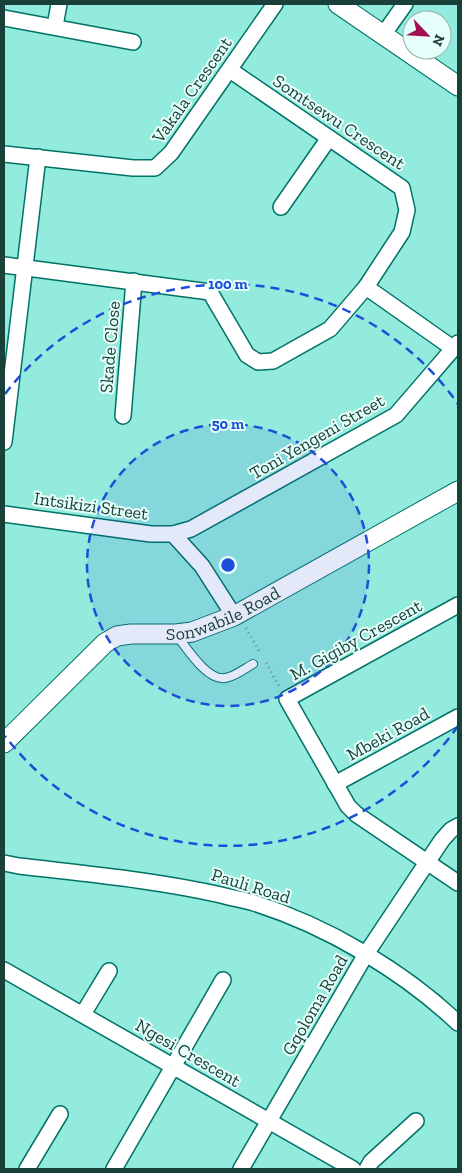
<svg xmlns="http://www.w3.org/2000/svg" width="462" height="1173" viewBox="0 0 462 1173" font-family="'Zilla Slab',serif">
<rect width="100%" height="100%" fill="#92ebdc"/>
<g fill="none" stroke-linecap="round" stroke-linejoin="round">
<defs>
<path id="service" d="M177,636C187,648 207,681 225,678C234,677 244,669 253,664"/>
<g id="minor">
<polyline points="4,18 133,42"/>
<polyline points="55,26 59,4"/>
<polyline points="383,35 405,4"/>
<polyline points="4,154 133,168 155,168 171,153 275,4"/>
<polyline points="281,207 329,138"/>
<polyline points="4,265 210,292 247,355 258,362 273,361 330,329 366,287 402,232 407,210 402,188 230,70"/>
<polyline points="366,287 454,349"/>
<polyline points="123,416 134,281"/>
<polyline points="4,442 38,157"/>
<polyline points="4,514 151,534 173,534 191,529 396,415 458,343"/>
<polyline points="173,534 202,566 234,616"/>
<polyline points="458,605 287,699 348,806 356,814 458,883"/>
<polyline points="335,784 458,717"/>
<path d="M4,863L19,866C87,874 155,880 221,895C232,898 244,900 254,903C327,926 403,971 458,1023"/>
<polyline points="4,970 353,1169"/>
<polyline points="83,1014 109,971"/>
<polyline points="27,1169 60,1114"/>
<polyline points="114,1169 223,980"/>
<polyline points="241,1169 366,954 442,840 451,830 458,826"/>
<polyline points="367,1169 371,1162 416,1121"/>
</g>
<g id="tertiary">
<polyline points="338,4 458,86"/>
<path id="s1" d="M4,743L105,643L117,636L131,634H176L192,632L234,616L458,491"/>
</g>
</defs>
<use href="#service" stroke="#007267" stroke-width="10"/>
<use href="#minor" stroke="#007267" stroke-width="18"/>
<use href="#tertiary" stroke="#007267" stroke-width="21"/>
<g stroke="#5fa297" stroke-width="3" stroke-dasharray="1 4" stroke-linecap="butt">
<polyline points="246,628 260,653"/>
<polyline points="266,663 279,686"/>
</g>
<use href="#service" stroke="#fff" stroke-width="8"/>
<use href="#minor" stroke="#fff" stroke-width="15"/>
<use href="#tertiary" stroke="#fff" stroke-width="19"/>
</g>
<circle cx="228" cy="565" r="141" fill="#1d4ed8" fill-opacity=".12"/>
<g fill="none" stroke="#1d4ed8" stroke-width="2.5" stroke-dasharray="9 6">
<circle cx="228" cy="565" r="141"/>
<path d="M458 726A281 281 0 0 1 5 736M5 394A281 281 0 0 1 458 404"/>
</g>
<g text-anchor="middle" stroke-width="4" stroke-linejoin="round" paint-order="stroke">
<g font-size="18" fill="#1a403a" stroke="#e6fffa">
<text transform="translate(192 90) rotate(-55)" y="6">Vakala Crescent</text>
<text transform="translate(339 122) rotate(34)" y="6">Somtsewu Crescent</text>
<text transform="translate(110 347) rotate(-85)" y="6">Skade Close</text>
<text transform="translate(317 437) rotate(-30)" y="6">Toni Yengeni Street</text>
<text transform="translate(91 506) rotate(8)" y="6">Intsikizi Street</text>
<text dy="6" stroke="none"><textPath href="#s1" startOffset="266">Sonwabile Road</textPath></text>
<text transform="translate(356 640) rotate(-29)" y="6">M. Gigiby Crescent</text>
<text transform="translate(388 734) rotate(-29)" y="6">Mbeki Road</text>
<text transform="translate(251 886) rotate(17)" y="6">Pauli Road</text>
<text transform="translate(315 1005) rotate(-60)" y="6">Gqoloma Road</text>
<text transform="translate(188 1053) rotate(30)" y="6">Ngesi Crescent</text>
</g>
</g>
<circle cx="228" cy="565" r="8" fill="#1d4ed8" stroke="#e6fffa" stroke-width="2.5"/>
<g font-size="15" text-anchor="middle" font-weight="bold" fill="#1d4ed8" stroke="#e6fffa" stroke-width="4" stroke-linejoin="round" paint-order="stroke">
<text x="228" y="289">100 m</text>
<text x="228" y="429">50 m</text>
</g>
<rect width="462" height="1173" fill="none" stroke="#1a403a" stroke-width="10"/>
<g transform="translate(427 35) rotate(115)"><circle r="24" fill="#e6fffa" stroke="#94b3ad"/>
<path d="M0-4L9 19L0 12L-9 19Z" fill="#a30f51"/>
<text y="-8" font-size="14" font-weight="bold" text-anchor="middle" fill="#1a403a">N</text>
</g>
</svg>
